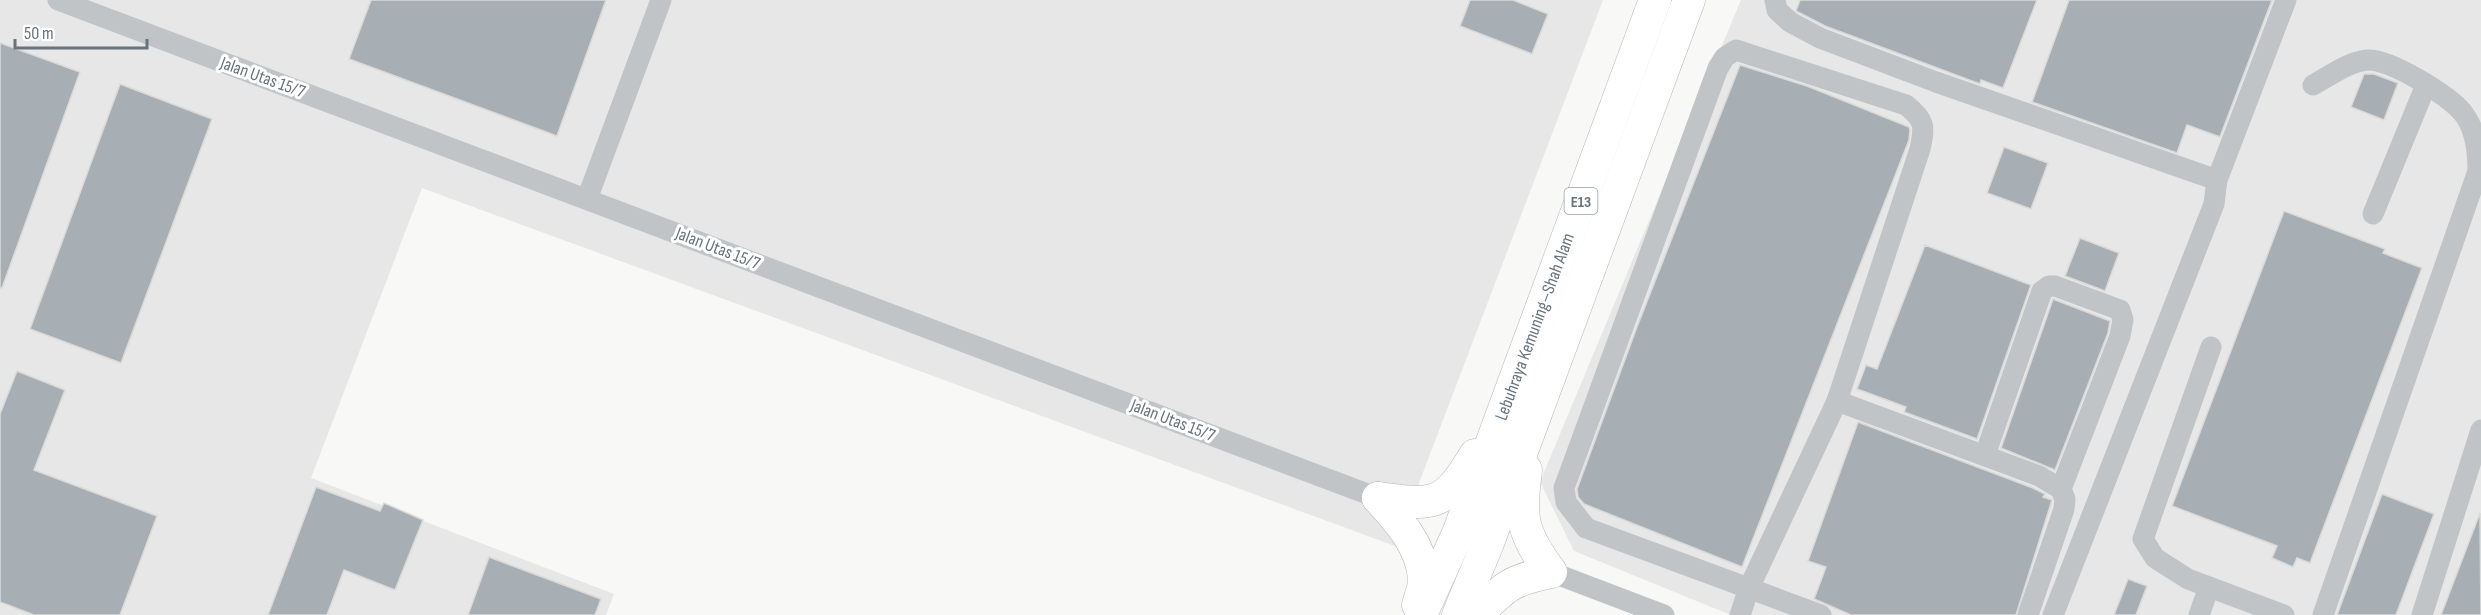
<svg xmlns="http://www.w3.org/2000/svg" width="2481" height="615" viewBox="0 0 2481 615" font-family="'Sofia Sans Condensed',sans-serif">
<rect width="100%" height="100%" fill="#f8f8f6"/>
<g fill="#e6e7e6">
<polygon points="0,0 1603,0 1395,546 422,188 311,478 614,594 606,615 0,615"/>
<polygon points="1741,0 2481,0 2481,615 1731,615 1574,551 1540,482"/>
</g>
<g fill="#a8afb4" stroke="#dadad8" stroke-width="1.5">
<polygon points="371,0 606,0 557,136 349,59"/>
<polygon points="1470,0 1513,0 1548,14 1532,54 1460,26"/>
<polygon points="1800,0 2037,0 2003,88 1981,80 1980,84 1825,26 1796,11"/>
<polygon points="2069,0 2272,0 2220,137 2187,125 2177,153 2032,102"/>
<polygon points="0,43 80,72 2,288 0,288"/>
<polygon points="1740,65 1807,86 1909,127 1910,130 1909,140 1742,567 1584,504 1578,497 1577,489 1637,327"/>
<polygon points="2364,74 2374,74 2398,83 2384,120 2351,107"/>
<polygon points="120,84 212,119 121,363 30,329"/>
<polygon points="2004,147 2048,163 2031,209 1987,193"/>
<polygon points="2284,211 2385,249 2383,253 2422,268 2310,563 2297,558 2293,567 2272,558 2277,546 2172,506"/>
<polygon points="2080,238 2119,253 2105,291 2065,276"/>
<polygon points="1925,245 2031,285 1977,439 1904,412 1906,407 1857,389 1866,365 1877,369"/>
<polygon points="2053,299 2110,321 2108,333 2055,470 2001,448"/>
<polygon points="17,371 65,390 34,470 157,516 120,615 34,615 0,602 0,414"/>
<polygon points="1858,422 2033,488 2045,494 2043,497 2052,500 2016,615 1851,615 1814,599 1826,567 1808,561"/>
<polygon points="316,487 380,511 384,503 423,520 395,590 344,570 327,615 268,615"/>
<polygon points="2382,494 2434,514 2396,615 2337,615"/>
<polygon points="2480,513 2481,615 2441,615"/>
<polygon points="489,557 601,599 595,615 468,615"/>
<polygon points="2128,579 2147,586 2136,615 2114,615"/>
</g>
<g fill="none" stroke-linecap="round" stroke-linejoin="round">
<defs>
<g id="highway">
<path d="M1378,498C1436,506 1444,506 1475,455"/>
<path d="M1378,498C1399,521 1421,545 1424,578C1425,586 1420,597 1418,605"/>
<path id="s1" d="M1421,615L1459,531L1655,0"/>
<polyline points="1458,615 1488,543 1689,0"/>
<path d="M1477,615C1505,586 1511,580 1551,572C1521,532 1520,518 1526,470"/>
</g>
</defs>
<use href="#highway" stroke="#b3b7ba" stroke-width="33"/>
<g stroke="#c0c4c7" stroke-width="21">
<polyline points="58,0 1378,498"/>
<polyline points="1775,0 1777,10 1790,22 1820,38 1936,82 2217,180"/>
<path d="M2313,85C2330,76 2348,62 2367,60C2389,58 2450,96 2463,113C2476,129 2478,151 2478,171L2323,615"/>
<polyline points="587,199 661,0"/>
<polyline points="2373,214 2426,85"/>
<polyline points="2211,347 2143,539 2155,558 2188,579 2284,615"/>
<polyline points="1985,455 2042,291 2049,286 2055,286 2120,310 2123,320 2120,336 2061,489 2065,499 2064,509 2028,615"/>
<polyline points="1551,572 1664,615"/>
<polyline points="1740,615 1749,588 1837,401"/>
<path d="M1821,615L1586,528L1566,502L1564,488L1718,68L1725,57L1736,50L1906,105C1925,120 1925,126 1920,149L1837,401L2039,476L2061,489"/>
<polyline points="2053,615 2214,204 2217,180 2286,0"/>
<polyline points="2199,615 2209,587"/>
<polyline points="2422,615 2481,430"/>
</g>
<use href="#highway" stroke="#fff" stroke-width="32"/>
</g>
<g text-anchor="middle" stroke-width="6" stroke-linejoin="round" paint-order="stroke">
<rect fill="#fff" stroke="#949ea5" stroke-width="1.5" x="1564.5" y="188" width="33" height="26" rx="4.5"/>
<g font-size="16" font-weight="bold" fill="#66747e">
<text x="1581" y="207">E13</text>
</g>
<g font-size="18" fill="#66747e" stroke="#fff">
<text transform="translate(263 77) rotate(20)" y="6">Jalan Utas 15/7</text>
<text transform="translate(718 248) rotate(21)" y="6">Jalan Utas 15/7</text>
<text dy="6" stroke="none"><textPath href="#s1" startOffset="310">Lebuhraya Kemuning–Shah Alam</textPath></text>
<text transform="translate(1173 420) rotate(21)" y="6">Jalan Utas 15/7</text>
</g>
</g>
<path d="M15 39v9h132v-9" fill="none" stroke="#66747e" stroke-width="3"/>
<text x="24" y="39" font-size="18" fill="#66747e" stroke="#ffffff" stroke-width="4.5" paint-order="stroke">50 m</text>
</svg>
